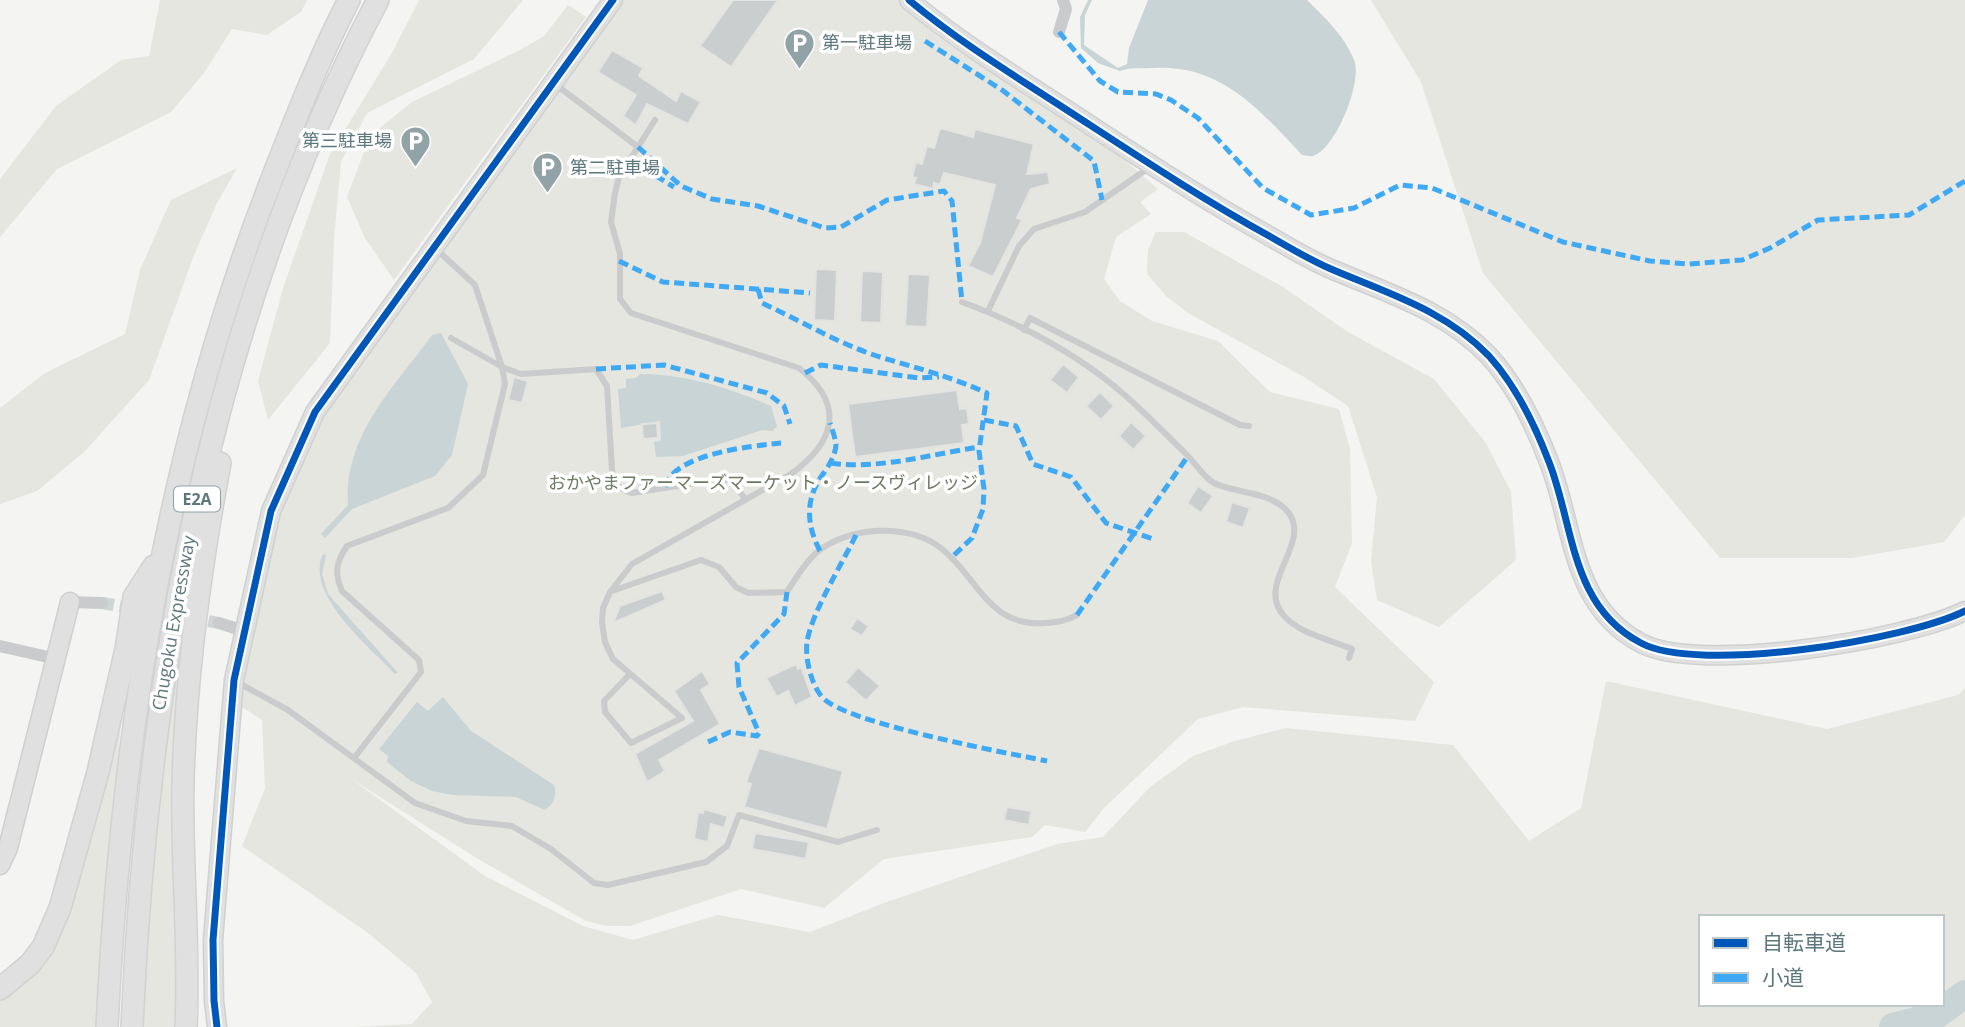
<svg xmlns="http://www.w3.org/2000/svg" width="1965" height="1027" viewBox="0 0 1965 1027" font-family="'Open Sans','Noto Sans JP',sans-serif">
<rect width="100%" height="100%" fill="#f4f4f2"/>
<g fill="#e4e6df" fill-rule="evenodd">
<polygon points="160,0 307,0 301,12 267,35 232,29 204,73 171,112 57,169 0,237 0,179 56,106 121,60 149,56"/>
<polygon points="419,0 523,0 474,59 367,113 341,162 334,239 330,343 268,420 258,381 283,288 330,154 392,53"/>
<path d="M624,0H898L938,37L1126,161L1158,189L1140,202L1151,214L1116,237L1104,279L1120,301L1152,321L1218,341L1270,392L1339,409L1350,449L1352,543L1335,587L1434,682L1415,721L1243,707L1198,719L1104,808L1085,832L1045,825L1032,837L884,859L824,908L741,889L630,926H607L586,921L478,859L350,778L485,876L583,926L633,940L718,915L810,932L884,903L1057,844L1103,837L1150,787L1193,756L1235,741L1286,728L1453,745L1529,841L1581,808L1606,681L1827,729L1958,695L1965,688V1027H354L412,1024L432,1002L416,973L368,933L242,846L265,788L262,720L239,705L276,525L315,430ZM1701,917H1942V1004H1701Z"/>
<polygon points="1371,0 1965,0 1965,515 1944,542 1852,558 1720,558 1483,273 1421,82"/>
<polygon points="568,5 586,17 394,280 365,238 347,197 370,136 412,102 522,49 544,36"/>
<polygon points="237,168 217,203 194,255 149,380 84,452 37,491 0,504 0,408 45,373 125,334 140,270 171,200"/>
<polygon points="1156,232 1184,232 1283,287 1348,332 1434,379 1486,443 1511,492 1516,560 1439,627 1377,600 1371,561 1377,497 1348,406 1304,377 1188,313 1166,296 1147,274 1148,250"/>
<polygon points="181,651 184,651 180,1017 176,1027 143,1027 150,885 173,681"/>
<polygon points="122,711 96,1027 0,1027 0,1000 22,985 45,961 61,935 77,889"/>
</g>
<g fill="#c8d4d5">
<path d="M1088,0H1092L1085,15L1084,45L1118,68L1127,64L1129,48L1148,0H1307C1325,18 1344,35 1354,60C1363,81 1336,149 1313,156C1310,157 1306,155 1302,155C1259,109 1220,63 1152,68C1140,69 1130,67 1120,71L1098,63L1081,48L1080,17Z"/>
<path d="M441,333L468,384L452,455L435,476L352,509L325,538L321,534L348,505C344,435 393,389 432,335Z"/>
<path d="M640,374C684,374 731,388 771,406L777,426L773,431L762,430L683,456L656,457L654,442L661,441L660,421L621,428L618,389L626,388V379L636,378Z"/>
<path d="M323,554L326,555L322,574L328,594L398,673L395,674C370,647 304,594 323,554Z"/>
<path d="M443,697L471,731L554,785C557,795 554,804 545,810L516,797L453,795L432,791L411,781L387,762L388,756L379,749L417,702L428,711Z"/>
</g>
<g fill="none" stroke-linecap="round" stroke-linejoin="round">
<polyline stroke="#c8d4d5" stroke-width="28" points="1893,1027 1935,1016 1965,994"/>
</g>
<g fill="#cbcece" stroke="#e3e3e2" stroke-width="2">
<polygon points="733,0 778,0 731,67 700,46"/>
<polygon points="612,50 643,68 639,76 676,101 681,91 701,102 688,124 647,104 636,125 623,116 636,95 598,72"/>
<polygon points="940,128 973,137 975,129 1034,144 1027,174 1048,172 1050,184 1031,189 1017,218 1022,220 993,277 968,266 980,243 995,185 944,173 940,185 934,183 933,189 914,184 916,178 912,177 916,162 922,164 927,146 934,148"/>
<polygon points="816,269 837,270 835,321 814,320"/>
<polygon points="862,271 883,272 881,323 860,322"/>
<polygon points="908,274 930,275 927,327 905,326"/>
<polygon points="1063,364 1079,377 1067,393 1050,380"/>
<polygon points="514,377 528,381 522,403 508,400"/>
<polygon points="957,390 960,409 967,408 969,424 962,425 964,443 855,457 848,404"/>
<polygon points="1100,392 1114,406 1101,420 1086,406"/>
<polygon points="1131,422 1146,436 1133,450 1119,436"/>
<polygon points="657,423 658,438 643,439 642,424"/>
<polygon points="1198,486 1213,496 1201,513 1187,503"/>
<polygon points="1232,502 1250,508 1243,528 1226,522"/>
<polygon points="662,591 666,600 613,623 620,606"/>
<polygon points="857,618 869,626 862,636 850,629"/>
<polygon points="796,664 798,669 801,667 812,697 795,706 788,691 777,697 766,678"/>
<polygon points="858,667 880,686 866,701 845,682"/>
<polygon points="702,671 710,684 701,690 720,724 659,760 665,771 647,782 635,754 693,721 674,691"/>
<polygon points="759,748 843,771 827,829 744,807 751,784 746,782"/>
<polygon points="1007,807 1031,811 1029,825 1004,820"/>
<polygon points="704,809 728,816 724,828 711,824 708,842 694,839 698,812 703,813"/>
<polygon points="755,833 809,842 806,859 752,849"/>
</g>
<g fill="none" stroke-linecap="round" stroke-linejoin="round">
<polyline stroke="#ced5d5" stroke-width="12" stroke-dasharray="12 6" stroke-linecap="butt" points="102,603 219,623"/>
<defs>
<g id="secondary">
<path d="M909,0C959,42 1015,76 1070,112C1136,155 1202,199 1271,237C1290,248 1310,260 1331,269C1387,293 1445,310 1489,356C1516,386 1535,425 1549,462C1574,525 1570,606 1641,643C1698,674 1907,640 1965,611"/>
<polyline points="0,865 8,848 70,602"/>
<polyline points="217,1027 214,1001 213,940 234,680 271,511 315,412 613,0"/>
</g>
<g id="highway">
<polyline points="0,989 30,964 43,947 60,908 98,772 126,649 134,597 154,566"/>
<path d="M107,1027C121,735 166,449 273,176C296,117 320,56 349,0"/>
<path d="M132,1027C147,674 211,316 378,0"/>
<path d="M186,1027C190,945 181,863 183,781C186,673 200,569 220,463"/>
</g>
</defs>
<use href="#secondary" stroke="#cfd1d1" stroke-width="21"/>
<use href="#highway" stroke="#d1d2d2" stroke-width="24"/>
<g stroke="#cacbcc" stroke-width="6">
<polyline points="555,84 638,147"/>
<path d="M962,302C1021,324 1080,355 1127,397C1148,416 1168,436 1188,456C1196,464 1204,478 1214,483C1236,494 1271,491 1288,512C1313,544 1253,584 1285,617C1301,634 1331,640 1352,649L1349,658"/>
<polyline points="988,311 1019,246 1034,229 1085,212 1150,167"/>
<polyline points="1024,330 1030,318 1240,425 1249,426"/>
<path d="M451,338L502,367L521,374L596,369L607,386L612,470C615,484 618,489 632,493L722,479L733,482L745,499"/>
<path d="M612,591L701,560L719,567L736,587L748,593L787,592C795,579 804,564 816,553C848,526 909,522 942,549C979,579 989,628 1046,623C1058,622 1066,621 1077,615"/>
<path d="M630,674L604,701L605,712L631,743L682,718L613,659L605,642L602,622L603,608L610,592L632,564L791,474C835,442 846,405 799,368L631,313L620,299V254L611,222L615,193L619,177L655,120"/>
<polyline points="235,681 288,710 415,803 466,821 512,826 551,849 594,883 608,885 706,862 727,846 739,815 838,842 877,830"/>
<path d="M354,758L421,672L419,660L342,591C334,573 336,562 347,546L448,508L483,475L505,384L502,367L475,285L436,249"/>
</g>
<g stroke="#cacbcc" stroke-width="12">
<polyline points="1059,32 1066,9 1063,0"/>
<polyline points="70,602 102,603"/>
<polyline points="219,623 244,631"/>
<polyline points="0,646 57,659"/>
</g>
<use href="#secondary" stroke="#dfe0df" stroke-width="18"/>
<use href="#highway" stroke="#dfe0df" stroke-width="21"/>
<g stroke="#3fa9f5" stroke-width="5" stroke-dasharray="10 5" stroke-linecap="butt">
<polyline points="1059,32 1100,81 1118,92 1156,94 1171,100 1198,118 1263,188 1311,215 1354,208 1400,185 1432,188 1563,242 1650,261 1689,264 1742,260 1770,248 1818,220 1909,215 1965,181"/>
<polyline points="925,41 1002,90 1094,161 1102,200"/>
<polyline points="638,147 681,186 712,199 758,206 825,228 841,227 887,200 944,191 952,201 962,302"/>
<polyline points="630,160 674,187"/>
<polyline points="619,261 663,282 810,293"/>
<path d="M758,289L762,303C801,321 839,344 880,357C916,368 952,377 987,393L979,451L984,489L983,509L972,538L951,558"/>
<polyline points="596,369 664,365 767,393 784,406 790,424"/>
<polyline points="805,373 821,365 919,378 939,377"/>
<polyline points="984,420 1016,426 1033,464 1071,477 1106,523 1153,539"/>
<path d="M831,463C878,470 932,454 979,447"/>
<path d="M665,487C674,453 753,446 781,443"/>
<path d="M856,535C843,562 811,614 807,642C805,659 811,684 822,697C844,723 1007,753 1047,761"/>
<path d="M820,551C806,524 805,499 823,474C829,466 836,454 836,444C835,437 832,429 830,423"/>
<polyline points="1077,615 1188,456"/>
<polyline points="708,742 730,732 757,736 759,733 739,687 737,663 784,614 787,592"/>
</g>
<defs>
<g id="cycleway">
<path d="M909,0C959,42 1015,76 1070,112C1136,155 1202,199 1271,237C1290,248 1310,260 1331,269C1387,293 1445,310 1489,356C1516,386 1535,425 1549,462C1574,525 1570,606 1641,643C1698,674 1907,640 1965,611"/>
<polyline points="217,1027 214,1001 213,940 234,680 271,511 315,412 613,0"/>
</g>
</defs>
<use href="#cycleway" stroke="#fff" stroke-width="11"/>
<use href="#cycleway" stroke="#0057b8" stroke-width="7"/>
</g>
<defs>
<symbol id="parking-pin" viewBox="-11 -11 22 30"><path d="M0 17L-7.5 6A9.5 9.5 0 1 1 7.5 6Z" fill="#92a3a7" stroke="#fff"/><path d="M-3.5-5.5H1a3.5 3.5 0 0 1 0 7H-1V5.5H-3.5ZM-1-3.4V-.6H.8a1.4 1.4 0 0 0 0-2.8Z" fill="#fff"/></symbol>
</defs>
<g fill-rule="evenodd">
<use href="#parking-pin" x="782" y="26" width="35" height="47"/>
<use href="#parking-pin" x="398" y="124" width="35" height="47"/>
<use href="#parking-pin" x="530" y="150" width="35" height="47"/>
</g>
<g text-anchor="middle" stroke-width="7" stroke-linejoin="round" paint-order="stroke">
<rect fill="#fff" stroke="#8ea0a5" stroke-width="2" x="174" y="486.5" width="46" height="25" rx="5"/>
<g font-size="16" font-weight="bold" fill="#5d777f">
<text x="197" y="505">E2A</text>
</g>
<g font-size="18" fill="#5d777f" stroke="#fff" text-anchor="start">
<text x="822" y="49">第一駐車場</text>
<text x="392" y="147" text-anchor="end">第三駐車場</text>
<text x="570" y="174">第二駐車場</text>
</g>
<g font-size="18" fill="#6c7b61" stroke="#fff">
<text x="763" y="489">おかやまファーマーズマーケット・ノースヴィレッジ</text>
</g>
<g font-size="18" fill="#5d777f" stroke="#fff">
<text transform="translate(174 623) rotate(-80)" y="6">Chugoku Expressway</text>
</g>
</g>
<rect x="1699" y="915" width="245" height="91" fill="#ffffff" stroke="#bec9cc" stroke-width="2"/>
<rect x="1713" y="938" width="35" height="10" fill="#0057b8" stroke="#bec9cc" stroke-width="2"/>
<text x="1762" y="950" font-size="21" fill="#5d777f">自転車道</text>
<rect x="1713" y="973" width="35" height="10" fill="#3fa9f5" stroke="#bec9cc" stroke-width="2"/>
<text x="1762" y="985" font-size="21" fill="#5d777f">小道</text>
</svg>
